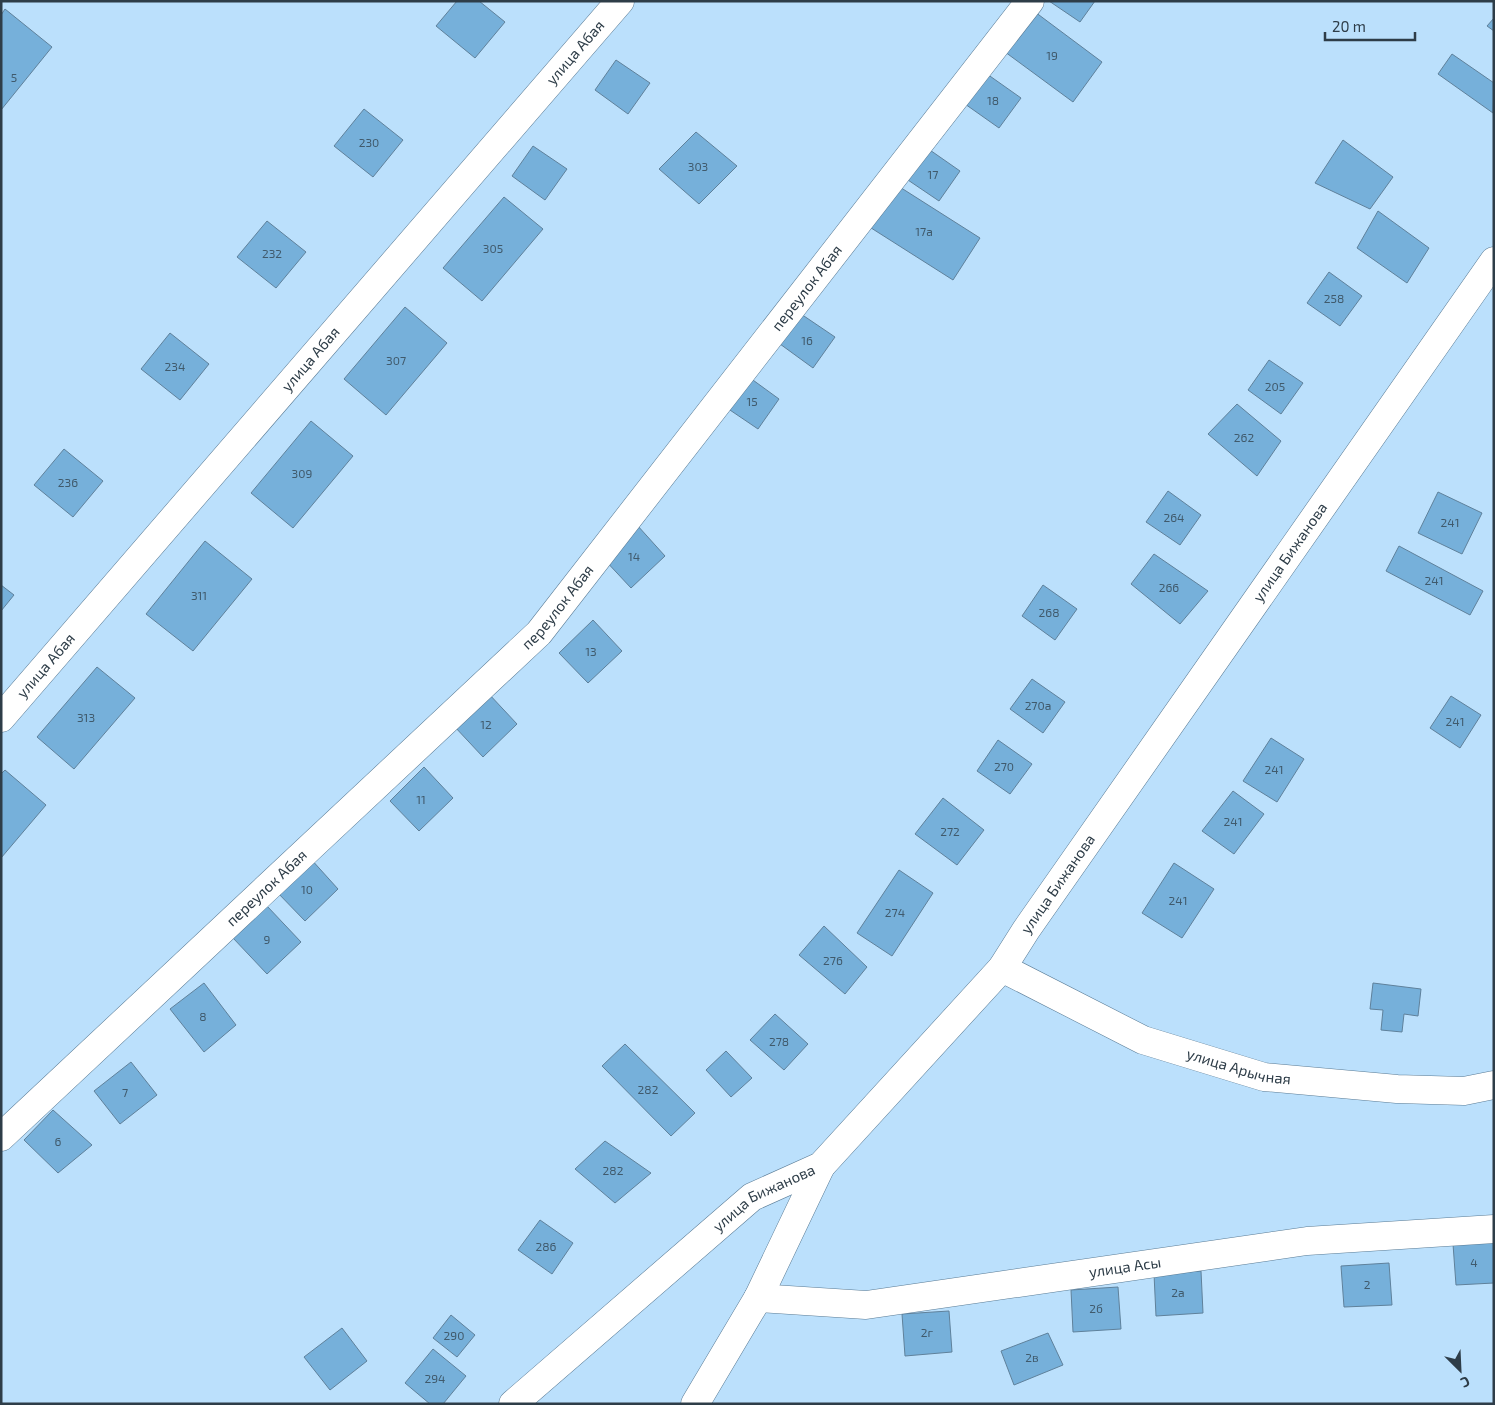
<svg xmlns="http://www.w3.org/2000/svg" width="1495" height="1405" viewBox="0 0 1495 1405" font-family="'Exo 2',sans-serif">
<rect width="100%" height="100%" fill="#bbe0fc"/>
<g fill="#76b0da" stroke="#5f819b">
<polygon points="457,1 479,1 505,22 475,58 436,26"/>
<polygon points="1049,1 1095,1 1080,22"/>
<polygon points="5,9 52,47 1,110 1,15"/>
<polygon points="1031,9 1102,62 1073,102 1001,49"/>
<polygon points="1494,18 1494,31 1487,26"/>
<polygon points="1452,54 1494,83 1493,113 1438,74"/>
<polygon points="616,60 650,83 628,114 595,90"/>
<polygon points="987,74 1021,98 999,128 965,104"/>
<polygon points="364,109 403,140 373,177 334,146"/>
<polygon points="696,132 737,166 699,204 659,169"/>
<polygon points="1343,140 1393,177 1370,209 1315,183"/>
<polygon points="533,146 567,169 545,200 512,176"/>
<polygon points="927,148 960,171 939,201 905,178"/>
<polygon points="895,184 980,238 953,280 868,226"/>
<polygon points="504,197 543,229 482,301 443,268"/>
<polygon points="1378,211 1429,248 1407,283 1357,248"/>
<polygon points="267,221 306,252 276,288 237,257"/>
<polygon points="1329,272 1362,296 1340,326 1307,303"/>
<polygon points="405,307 447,343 386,415 344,379"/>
<polygon points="801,314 835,337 813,368 780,344"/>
<polygon points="170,333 209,364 180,400 141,369"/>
<polygon points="1269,360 1303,383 1281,414 1248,390"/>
<polygon points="746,375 779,399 758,429 724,406"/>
<polygon points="1237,404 1281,441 1257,476 1208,434"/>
<polygon points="311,421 353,456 293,528 251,493"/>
<polygon points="64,449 103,481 73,517 34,485"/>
<polygon points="1168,491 1201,515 1180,545 1146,522"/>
<polygon points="1438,492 1482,513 1462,554 1418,533"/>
<polygon points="637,525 665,556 631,588 603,558"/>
<polygon points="205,541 252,579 193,651 146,614"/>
<polygon points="1399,546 1483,591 1470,615 1386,571"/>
<polygon points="1154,554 1208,591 1180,624 1131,584"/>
<polygon points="1,585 14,595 1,611"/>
<polygon points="1043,585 1077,609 1055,640 1022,616"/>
<polygon points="593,620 622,651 588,683 559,653"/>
<polygon points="97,667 135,698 74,769 37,737"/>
<polygon points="1032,679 1065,702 1043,733 1010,709"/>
<polygon points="488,693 517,724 483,757 454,726"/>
<polygon points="1451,696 1481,715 1460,748 1430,728"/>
<polygon points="1271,738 1304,759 1277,802 1243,781"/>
<polygon points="998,740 1032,764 1010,794 977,771"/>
<polygon points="424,767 453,798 419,831 390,801"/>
<polygon points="5,770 46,805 1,858 1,774"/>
<polygon points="1233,791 1264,814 1234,854 1202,831"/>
<polygon points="943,798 984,830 957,865 915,834"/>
<polygon points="310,858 338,889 305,921 276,891"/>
<polygon points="1174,863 1214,889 1182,938 1142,913"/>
<polygon points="899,870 933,893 892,956 857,933"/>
<polygon points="267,906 301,942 267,974 233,938"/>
<polygon points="824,926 867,967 845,994 799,955"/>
<polygon points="204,983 236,1025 204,1052 170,1009"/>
<polygon points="1373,983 1421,989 1418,1016 1404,1014 1402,1032 1381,1030 1383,1010 1370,1009"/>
<polygon points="775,1014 808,1044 784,1070 750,1040"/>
<polygon points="625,1044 695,1113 671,1136 602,1066"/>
<polygon points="726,1051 752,1078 731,1097 706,1070"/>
<polygon points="131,1062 157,1095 120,1124 94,1091"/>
<polygon points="53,1110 92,1145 58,1173 24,1140"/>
<polygon points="605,1141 651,1173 615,1203 575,1169"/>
<polygon points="540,1220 573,1243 552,1274 518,1250"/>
<polygon points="1494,1241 1494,1283 1456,1285 1453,1244"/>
<polygon points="1389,1263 1392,1305 1344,1307 1341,1266"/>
<polygon points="1201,1271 1203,1313 1156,1316 1154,1274"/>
<polygon points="1118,1287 1121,1329 1073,1332 1071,1290"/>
<polygon points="949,1311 952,1352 905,1356 902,1314"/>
<polygon points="451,1315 475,1335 457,1357 433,1338"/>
<polygon points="342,1328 367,1361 330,1390 304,1357"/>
<polygon points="1048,1333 1063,1365 1014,1385 1001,1351"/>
<polygon points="433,1349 466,1376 443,1404 430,1404 405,1383"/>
</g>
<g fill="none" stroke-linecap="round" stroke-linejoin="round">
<defs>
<g id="minor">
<path id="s1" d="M1,718L620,1"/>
<path id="s2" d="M1002,968L1143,1040L1264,1077L1397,1089L1464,1091L1494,1085"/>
<path id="s3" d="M1,1137L539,633L1030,1"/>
<path id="s4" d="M758,1298L866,1305L1307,1241L1494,1229"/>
<path id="s5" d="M513,1404L752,1197L821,1166L1002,968L1026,930L1494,261"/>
<polyline points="695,1404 758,1298 821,1166"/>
</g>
</defs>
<use href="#minor" stroke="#597b95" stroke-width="29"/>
<use href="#minor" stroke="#fff" stroke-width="28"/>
</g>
<g text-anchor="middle" stroke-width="4.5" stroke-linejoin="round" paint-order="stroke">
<g font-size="12" fill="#405a6c">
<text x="1052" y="60">19</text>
<text x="14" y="82">5</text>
<text x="993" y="105">18</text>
<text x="369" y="147">230</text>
<text x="698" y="171">303</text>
<text x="933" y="179">17</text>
<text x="924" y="236">17а</text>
<text x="493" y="253">305</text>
<text x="272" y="258">232</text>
<text x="1334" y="303">258</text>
<text x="807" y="345">16</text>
<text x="396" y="365">307</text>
<text x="175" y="371">234</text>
<text x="1275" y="391">205</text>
<text x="752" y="406">15</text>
<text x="1244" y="442">262</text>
<text x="302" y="478">309</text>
<text x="68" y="487">236</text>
<text x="1174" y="522">264</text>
<text x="1450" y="527">241</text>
<text x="634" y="561">14</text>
<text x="1434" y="585">241</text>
<text x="1169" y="592">266</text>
<text x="199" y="600">311</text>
<text x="1049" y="617">268</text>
<text x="591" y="656">13</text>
<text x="1038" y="710">270а</text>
<text x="86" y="722">313</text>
<text x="1455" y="726">241</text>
<text x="486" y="729">12</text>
<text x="1004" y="771">270</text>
<text x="1274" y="774">241</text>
<text x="421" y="804">11</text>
<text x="1233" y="826">241</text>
<text x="950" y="836">272</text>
<text x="307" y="894">10</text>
<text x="1178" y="905">241</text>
<text x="895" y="917">274</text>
<text x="267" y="944">9</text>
<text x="833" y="965">276</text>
<text x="203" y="1021">8</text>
<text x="779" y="1046">278</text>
<text x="648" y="1094">282</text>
<text x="125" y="1097">7</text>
<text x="58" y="1146">6</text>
<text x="613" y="1175">282</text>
<text x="546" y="1251">286</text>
<text x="1474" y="1267">4</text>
<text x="1367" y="1289">2</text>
<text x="1178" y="1297">2а</text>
<text x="1096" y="1313">2б</text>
<text x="927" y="1337">2г</text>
<text x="454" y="1340">290</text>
<text x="1032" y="1362">2в</text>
<text x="435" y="1383">294</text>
</g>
<g font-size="15" fill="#2e3d48" stroke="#bbe0fc">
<text dy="5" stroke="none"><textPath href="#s1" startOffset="879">улица Абая</textPath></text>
<text dy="5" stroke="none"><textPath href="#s3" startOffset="1174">переулок Абая</textPath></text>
<text dy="5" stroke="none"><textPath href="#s1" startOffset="474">улица Абая</textPath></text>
<text dy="5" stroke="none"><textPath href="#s5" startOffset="1166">улица Бижанова</textPath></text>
<text dy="5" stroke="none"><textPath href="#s3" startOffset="769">переулок Абая</textPath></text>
<text dy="5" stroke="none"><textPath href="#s1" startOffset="69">улица Абая</textPath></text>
<text dy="5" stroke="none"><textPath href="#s5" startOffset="761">улица Бижанова</textPath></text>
<text dy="5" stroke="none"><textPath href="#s3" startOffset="364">переулок Абая</textPath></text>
<text dy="5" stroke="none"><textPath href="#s2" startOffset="258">улица Арычная</textPath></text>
<text dy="5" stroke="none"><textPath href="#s5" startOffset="326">улица Бижанова</textPath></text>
<text dy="5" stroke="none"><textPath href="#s4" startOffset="370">улица Асы</textPath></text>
</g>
</g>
<rect width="1495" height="1405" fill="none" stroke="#2e3d48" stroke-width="5"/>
<g transform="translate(1460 1370) rotate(156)" stroke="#bbe0fc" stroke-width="4" paint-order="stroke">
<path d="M0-4L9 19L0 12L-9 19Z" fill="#2e3d48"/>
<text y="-8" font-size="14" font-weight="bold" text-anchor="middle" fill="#2e3d48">С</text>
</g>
<path d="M1325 32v8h90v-8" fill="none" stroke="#2e3d48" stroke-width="2.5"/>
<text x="1332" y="32" font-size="15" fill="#2e3d48" stroke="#bbe0fc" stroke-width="4" paint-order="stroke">20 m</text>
</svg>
